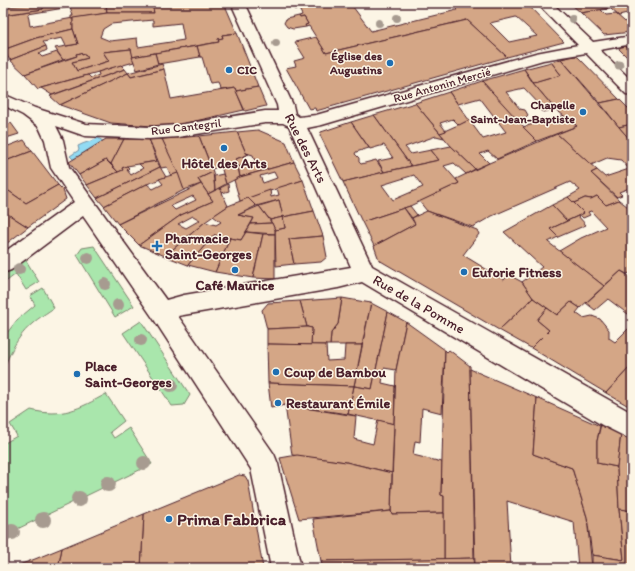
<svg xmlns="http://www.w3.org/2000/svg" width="635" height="571" viewBox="0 0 635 571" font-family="Itim,sans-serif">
<rect width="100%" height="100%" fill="#fcf5e5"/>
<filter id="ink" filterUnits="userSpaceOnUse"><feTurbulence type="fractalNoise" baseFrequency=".025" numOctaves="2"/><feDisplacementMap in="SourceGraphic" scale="8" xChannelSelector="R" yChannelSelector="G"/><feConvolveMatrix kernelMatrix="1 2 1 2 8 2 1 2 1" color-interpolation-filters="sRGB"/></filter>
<g filter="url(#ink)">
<g fill="#a9e6ac" stroke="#7a826c">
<polygon points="94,246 134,306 115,317 77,255 82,248"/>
<polygon points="24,257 39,282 26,290 16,274 3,284 3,273"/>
<path d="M43,288L54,308C29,324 18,334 6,363L3,365V338L17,320L35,305L30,296Z"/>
<polygon points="141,321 190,395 184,405 172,406 123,333"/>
<path d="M106,394L124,421L110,432L114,438L129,428L152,464L9,533L3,518V444L17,436L10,424L31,410C62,418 79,409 106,394Z"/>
</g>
<path fill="#92dbf3" stroke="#7590a3" d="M98,138L103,141L74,160L70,156L79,150L78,146C85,142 91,142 98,138Z"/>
<g fill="#d4a686" stroke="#4a1f2b" fill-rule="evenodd">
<polygon points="43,3 69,3 70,7 28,14 30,26 73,18 73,29 36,38 3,50 3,15 43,9"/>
<polygon points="43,3 43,9 3,15 3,7"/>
<polygon points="69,3 106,3 107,13 71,19 71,16 73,16"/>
<polygon points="106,3 123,3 123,4 152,3 154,13 107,13"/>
<path d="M152,3H224L237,33L222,35L223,38L218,39L219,42L132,57L131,49L103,52L109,61L77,71L72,62L88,58L85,54L82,55L81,53L76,54L77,56L63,60L55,48L78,44L73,29V18L107,13H154ZM153,20V26L181,23L184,40L138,47L137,38L110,41L100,37L103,29L111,24Z"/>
<path d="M294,3H350L371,31L457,10L450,3H526L564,42L507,57L467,20L326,53L309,26L306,27L305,25L308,24L304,17L300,18L299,16L302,15L299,9L295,10L294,8L297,7ZM516,17L537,36L509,42L490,23Z"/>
<polygon points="570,3 604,3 610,8 581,13"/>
<polygon points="604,3 623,3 632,10 632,19 627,14 619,16"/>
<polygon points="610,8 610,9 601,10 606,15 616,14 632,28 632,32 604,35 581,13"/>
<polygon points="299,16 300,18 304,17 308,24 305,25 306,27 293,29 287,27 284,23 286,19"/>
<polygon points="467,20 507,57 316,111 315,108 309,109 286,68 296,66 294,61 305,58 295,42 316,37 326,53"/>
<polygon points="73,29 78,44 66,46 62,38 43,42 46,46 10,60 3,50 36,38"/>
<polygon points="237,33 258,87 236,91 235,88 221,90 218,83 210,84 202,57 200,57 197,46 219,42 218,39 223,38 222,35"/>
<polygon points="632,45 632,62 619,49 620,47"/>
<polygon points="46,46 47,50 39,54 42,57 57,52 63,60 25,74 10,60"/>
<polygon points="197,46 200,57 158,64 155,53"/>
<polygon points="131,49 134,62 41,88 38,89 25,74 77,56 76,54 81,53 82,55 85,54 88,58 72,62 77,71 109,61 103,52"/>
<polygon points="155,53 158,64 137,70 132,57"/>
<polygon points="575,56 578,57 619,99 600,103 561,59"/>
<polygon points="561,59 632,142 632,168 629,169 621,160 607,158 591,165 557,134 577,126 555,109 533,83 561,75 551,62"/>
<polygon points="551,62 561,75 534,83 524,69"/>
<polygon points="162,64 164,69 131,77 128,73"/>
<polygon points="121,65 125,69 52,95 41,88 88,75 91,78 99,75 98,72"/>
<polygon points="125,69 128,73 60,105 50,96"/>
<polygon points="164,69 171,99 235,88 244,110 178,125 152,126 111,123 60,105 128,73 131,77"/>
<polygon points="524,69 533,83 555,109 544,112 541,111 538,107 540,105 524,88 506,92 520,109 525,110 528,115 526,117 516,120 482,81"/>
<polygon points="482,81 537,141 497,159 488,151 480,154 489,163 475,169 451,146 440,133 469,120 483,139 506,132 480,98 458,104 449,92"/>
<polygon points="258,87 266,106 245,111 236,91"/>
<polygon points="449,92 469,120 459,125 453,119 440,123 446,131 440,133 415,103"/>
<polygon points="619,99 632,112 632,124 619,127 600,103"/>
<polygon points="415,103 444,138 436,136 405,147 411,154 431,150 439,160 411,166 374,115"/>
<polygon points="374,115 411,166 384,172 378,161 393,158 384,145 370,149 351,122"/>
<polygon points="563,116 577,126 537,141 523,127"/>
<polygon points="351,122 369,148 356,152 355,154 359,158 359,162 361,164 376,160 384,172 343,182 320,135 321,132"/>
<polygon points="11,123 19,134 3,139 3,126"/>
<polygon points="632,124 632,142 619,127"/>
<polygon points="258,130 286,142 294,162 240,177 238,167 255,161 253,155 246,153 237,132"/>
<polygon points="237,132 246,153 249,154 236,159 240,177 226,184 221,166 212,169 199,136"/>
<polygon points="557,134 597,170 591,173 619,200 606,205 597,196 591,199 585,198 574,203 568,197 580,190 570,182 492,216 473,227 427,211 419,201 459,183 456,179 489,163"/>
<polygon points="199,136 213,172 198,179 201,184 184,190 162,139"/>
<polygon points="106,139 124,139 111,164 106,160 79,175 69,162"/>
<polygon points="124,139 149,139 157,161 127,166 122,168 123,170 118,172 111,164"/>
<polygon points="149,139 162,139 178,173 171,176 167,167 161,168"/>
<polygon points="24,140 32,151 3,162 3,148"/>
<path d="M451,146L475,169L466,174L454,163L444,166L459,183L410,206L362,222L343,182L384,172L439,160L431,150ZM414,175L423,187L393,200L382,185Z"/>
<polygon points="32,151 58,185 26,203 3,187 3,162"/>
<polygon points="244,156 247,164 238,167 236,159"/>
<polygon points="106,160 118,172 87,185 79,175"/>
<polygon points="157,161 160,167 97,198 87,185 123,170 122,168 127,166 129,168 127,170 131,175 143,168 139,164"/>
<path d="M294,162L303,180L240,201L234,180L240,177ZM274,172L277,178L263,183L260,176Z"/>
<polygon points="160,167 166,177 147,184 104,206 97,198"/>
<polygon points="632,168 632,187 619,192 622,195 617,197 591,173 597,170 605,177"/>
<polygon points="213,172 215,190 208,194 198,179"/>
<polygon points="178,173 184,190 118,224 104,206 147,184 153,189 163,184 159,179"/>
<polygon points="223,174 226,184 215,190 214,176"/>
<polygon points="303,180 314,211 283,217 279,200 256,206 248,198 270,190 271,197 279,195 277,188"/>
<path d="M201,184L213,201L181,215L139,245L118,224ZM193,196L196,200L175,210L171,206Z"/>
<polygon points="228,184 229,191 222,193 220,188"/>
<polygon points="58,185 63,190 66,199 28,227 3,211 3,187 26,203"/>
<path d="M220,188L228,206L205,222L165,256L139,245L181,215L213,201L208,194ZM193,216L200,220L186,228L178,224Z"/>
<polygon points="597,196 606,205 619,200 632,210 632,272 627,274 621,271 604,286 559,251 581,238 606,227 591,211 588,212 590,215 583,218 580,215 584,213 574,203 585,198 591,199"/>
<polygon points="568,197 584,213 567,221 552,205"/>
<polygon points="248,198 256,206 238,215 254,218 241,240 214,235 188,265 165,256 205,222 216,225 221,222 213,216 228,206"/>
<polygon points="279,200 283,217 270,220 259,206"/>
<polygon points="552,205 567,221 550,229 558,237 548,242 604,286 580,308 571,302 557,315 533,298 522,282 542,267 504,232"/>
<polygon points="259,206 272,223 251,224 254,218 238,215"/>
<polygon points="410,206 417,215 412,218 404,208"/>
<polygon points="404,208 415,224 374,246 362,222"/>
<polygon points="3,211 28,227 6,244 3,241"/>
<polygon points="314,211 323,236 289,239 294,264 276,266 275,230 285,228 283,217"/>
<polygon points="427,211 477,230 479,234 463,255 504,280 509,275 522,282 533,298 499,330 379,260 374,246 415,224 412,218"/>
<polygon points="578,216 586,225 558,237 550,229"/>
<polygon points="283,217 285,228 275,230 270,220"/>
<polygon points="272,223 275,230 275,234 246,232 251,224"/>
<polygon points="246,232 263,234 253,278 215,272 230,238 241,240"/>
<polygon points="263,234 275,234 275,279 253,278"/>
<polygon points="214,235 230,238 215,272 188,265"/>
<polygon points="323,236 327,257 321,262 294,264 289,239"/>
<polygon points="621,271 632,278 632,317 608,299 595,310 586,303"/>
<polygon points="342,298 371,303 362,345 330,345 331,333 338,324"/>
<polygon points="342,298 338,324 331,333 330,345 311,345 312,328 307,327 300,301"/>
<polygon points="533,298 547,308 537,320 549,330 531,348 499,330"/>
<polygon points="300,301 307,327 267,329 262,310 268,303"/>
<polygon points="571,302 580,308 576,313 583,318 592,316 600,319 609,330 609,338 615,342 632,325 632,365 606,393 531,348 549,330 537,320 547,308 557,315"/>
<polygon points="371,303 388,312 372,389 354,386"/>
<polygon points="388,312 406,322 396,370 384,368 382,383 395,386 394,424 348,414 354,386 372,389"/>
<polygon points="406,322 445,350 442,413 422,408 420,442 415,441 413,455 442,462 441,495 444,496 444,513 392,514 391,511 396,370"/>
<polygon points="307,327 312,328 311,345 267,344 267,329"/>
<polygon points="267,344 326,345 327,361 344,360 345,345 362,345 354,386 268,383"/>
<polygon points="445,350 447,352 449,350 470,366 474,558 444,559 444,496 441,495"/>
<polygon points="632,365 632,408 606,393"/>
<polygon points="470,369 537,398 533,454 572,468 587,517 592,568 578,568 574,522 507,501 511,568 475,568"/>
<polygon points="268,383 354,386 348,414 285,405 271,408"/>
<polygon points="537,398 600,426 597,441 597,463 617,467 619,509 624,560 592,555 587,517 572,468 533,454"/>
<polygon points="285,405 356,416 354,439 373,444 378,420 394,424 392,473 346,462 292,455"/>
<polygon points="601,424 621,434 617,467 597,463 597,441"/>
<polygon points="621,434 632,439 632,511 619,509 617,467"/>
<polygon points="297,455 346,462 392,473 391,511 299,519 280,458"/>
<polygon points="239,475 245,476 248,481 263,568 141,568 144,514"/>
<polygon points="619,509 632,511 632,568 592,568 592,555 624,560"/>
<polygon points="391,511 392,514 444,513 444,559 321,561 313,519"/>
<polygon points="144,514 141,568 58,568 62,548"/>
<polygon points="62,548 58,568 11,568 35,559"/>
<polygon points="474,558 475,568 323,568 321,561"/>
</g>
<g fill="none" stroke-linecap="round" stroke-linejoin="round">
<defs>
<path id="minor" d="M231,3H245L293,105L295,114L299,117L316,115L536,53L578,45L537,3H552L593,42L632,36V44L600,50L632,81V95L626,94L586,53L543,60L322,125L307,128L372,266L632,413V440L602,425L362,282L338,288L178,316L274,454L278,464L301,568H271L251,469L153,318L83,216L11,270L3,273V253L74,202L51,168L45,140L39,127L23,115L3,105V94L35,108L86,124L149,127L178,125L265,111H278L277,105ZM265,123H283L289,126L351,267L184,295L166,300L69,167L63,140L56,126L85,136L149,139L178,137Z"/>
</defs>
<use href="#minor" stroke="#4a1f2b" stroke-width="3"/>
<use href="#minor" fill="#fcf5e5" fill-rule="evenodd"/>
</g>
<g fill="#a79b90">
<circle cx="397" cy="18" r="4"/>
<circle cx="572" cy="19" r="4"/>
<circle cx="379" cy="23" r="4"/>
<circle cx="276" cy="43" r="4"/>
<circle cx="619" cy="65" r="4.5"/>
<circle cx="88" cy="258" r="6"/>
<circle cx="19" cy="269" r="6"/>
<circle cx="105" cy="284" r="6"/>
<circle cx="118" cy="305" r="6"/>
<circle cx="141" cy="340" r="6"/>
<circle cx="171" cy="385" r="7"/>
<circle cx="144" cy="463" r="7"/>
<circle cx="108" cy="484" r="8"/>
<circle cx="79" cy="499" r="8"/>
<circle cx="43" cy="520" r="8"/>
<circle cx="12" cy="532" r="8"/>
</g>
</g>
<g fill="#1f6fb2" stroke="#fcf5e5" stroke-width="1.5">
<circle cx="390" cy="63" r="4"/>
<circle cx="229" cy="70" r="4"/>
<circle cx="583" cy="112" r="4"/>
<circle cx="224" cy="148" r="4"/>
<path d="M155 240h4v4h4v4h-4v4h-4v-4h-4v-4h4z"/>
<circle cx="235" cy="270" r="4"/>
<circle cx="464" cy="272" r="4"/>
<circle cx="276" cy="372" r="4"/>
<circle cx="77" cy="374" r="4"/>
<circle cx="278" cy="403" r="4"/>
<circle cx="169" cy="519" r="4"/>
</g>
<g text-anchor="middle" stroke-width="3" stroke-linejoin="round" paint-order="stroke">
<g font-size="12" font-weight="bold" fill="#4a1f2b" stroke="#fcf5e5" text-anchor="end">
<text x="382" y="60">Église des<tspan x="382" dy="14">Augustins</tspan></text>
<text x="237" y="74" text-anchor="start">CIC</text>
<text x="575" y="109">Chapelle<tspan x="575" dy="14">Saint-Jean-Baptiste</tspan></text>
</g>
<g font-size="12" fill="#4a1f2b" stroke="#fcf5e5">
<text transform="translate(442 85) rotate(-16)" y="4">Rue Antonin Mercié</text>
<text transform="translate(186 127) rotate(-7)" y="4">Rue Cantegril</text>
</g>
<g font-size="14" fill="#4a1f2b" stroke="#fcf5e5">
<text transform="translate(306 148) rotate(63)" y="5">Rue des Arts</text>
<text transform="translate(419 304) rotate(30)" y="5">Rue de la Pomme</text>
</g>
<g font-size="14" font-weight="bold" fill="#4a1f2b" stroke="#fcf5e5" text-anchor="start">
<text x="224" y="168" text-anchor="middle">Hôtel des Arts</text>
<text x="165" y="243">Pharmacie<tspan x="165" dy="16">Saint-Georges</tspan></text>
<text x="472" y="277">Euforie Fitness</text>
<text x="235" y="290" text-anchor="middle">Café Maurice</text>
<text x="85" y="371">Place<tspan x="85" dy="16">Saint-Georges</tspan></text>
<text x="284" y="377">Coup de Bambou</text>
<text x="286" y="408">Restaurant Émile</text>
</g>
<g font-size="17" font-weight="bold" fill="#4a1f2b" stroke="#fcf5e5" text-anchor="start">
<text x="177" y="525">Prima Fabbrica</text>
</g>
</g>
<rect width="635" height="571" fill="none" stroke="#fcf5e5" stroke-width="16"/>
<rect x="8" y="8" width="619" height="555" fill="none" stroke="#4a1f2b" stroke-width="1.5" filter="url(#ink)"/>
</svg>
